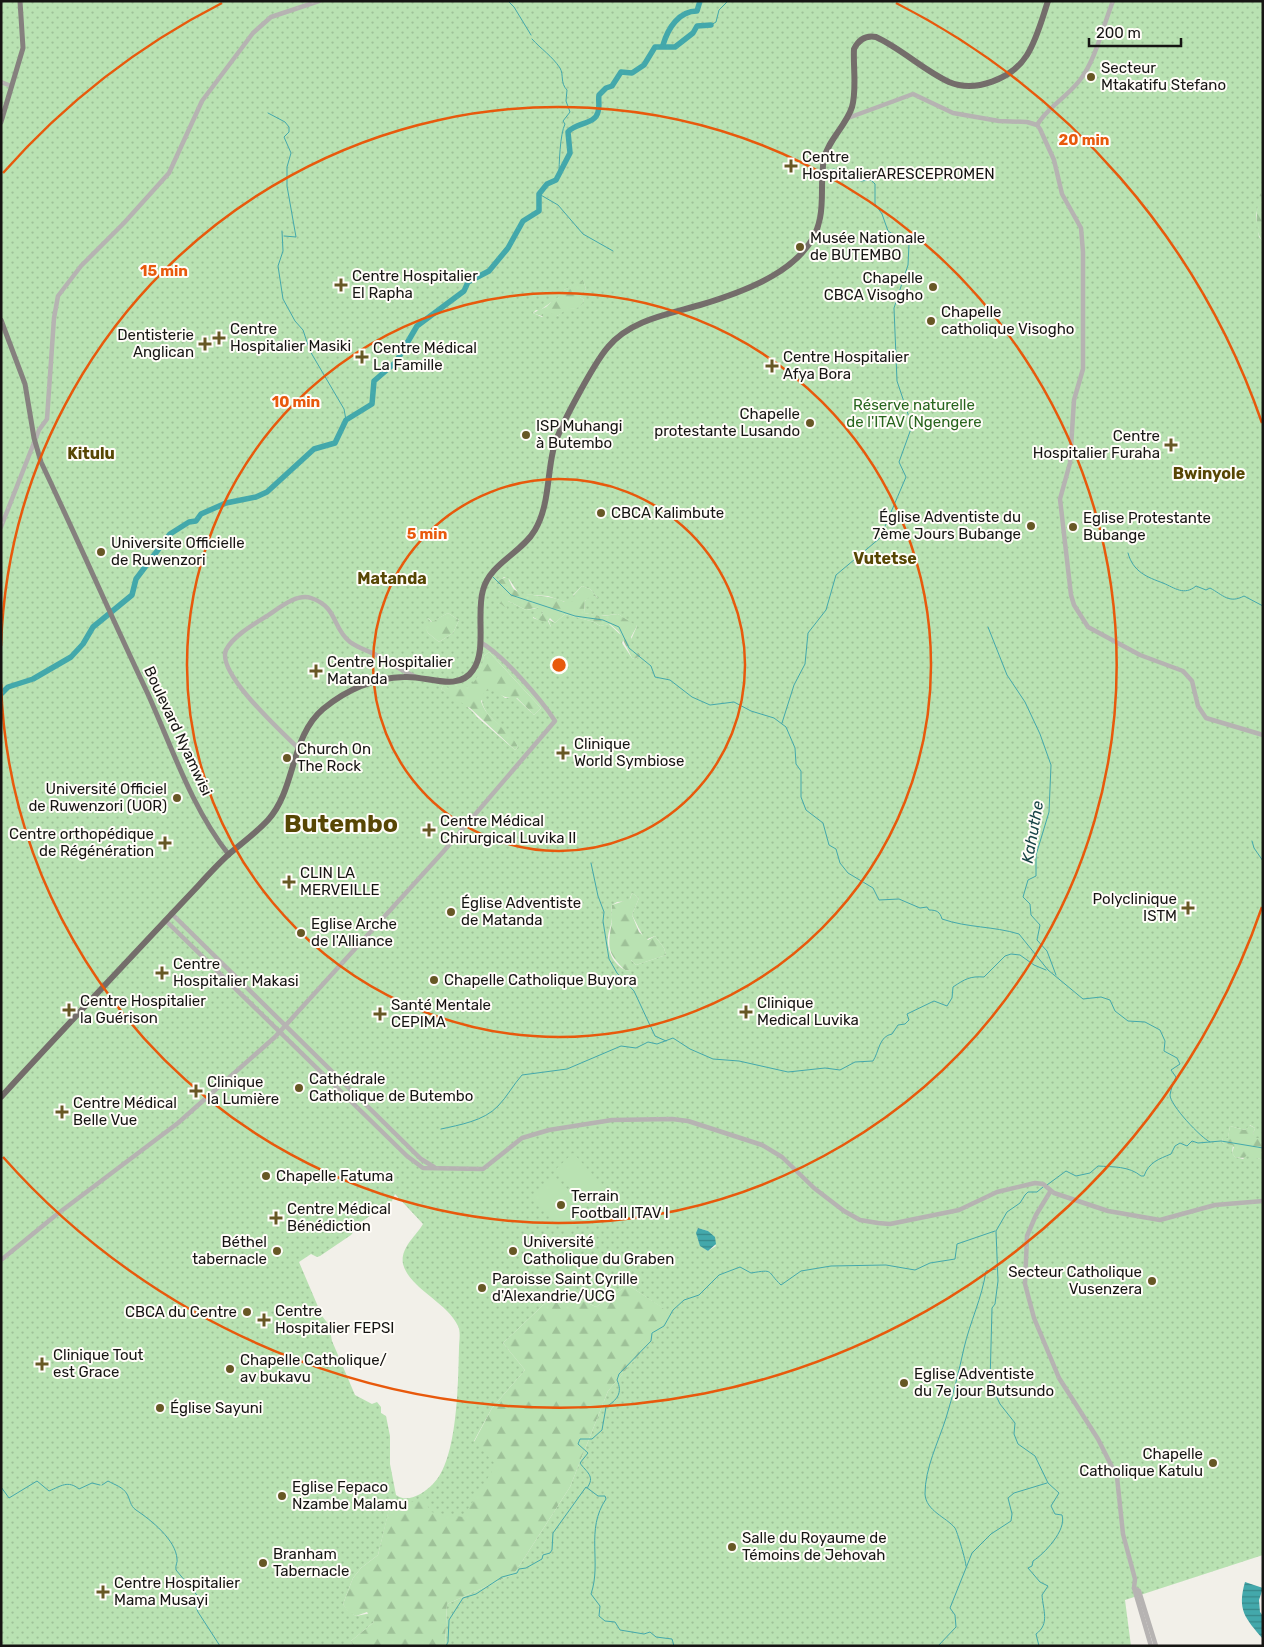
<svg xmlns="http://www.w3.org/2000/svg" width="1264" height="1647" viewBox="0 0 1264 1647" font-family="Rubik,sans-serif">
<defs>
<pattern id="forest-firs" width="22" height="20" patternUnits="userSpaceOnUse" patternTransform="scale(1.25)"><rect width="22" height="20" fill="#b9e2b2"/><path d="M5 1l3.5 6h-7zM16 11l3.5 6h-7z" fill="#9ec198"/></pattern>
<pattern id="park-dots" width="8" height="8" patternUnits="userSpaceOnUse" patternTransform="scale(1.25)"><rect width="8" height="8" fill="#b9e2b2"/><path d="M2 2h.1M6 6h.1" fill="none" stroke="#9ec198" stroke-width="1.8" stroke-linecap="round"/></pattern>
<pattern id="water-rules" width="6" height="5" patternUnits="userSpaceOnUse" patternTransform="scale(1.25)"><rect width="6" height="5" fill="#43a8ab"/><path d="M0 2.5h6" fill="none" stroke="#37888a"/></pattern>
</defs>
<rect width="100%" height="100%" fill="#f2f0e9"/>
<g fill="url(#forest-firs)">
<path d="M1263,178V241C1251,231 1259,192 1263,178Z"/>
<path d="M583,279L586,289L580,297L584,300C582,309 578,308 570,309C566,310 563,313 559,315C551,319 540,316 533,313L546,307L564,290Z"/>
<path d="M507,577C510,580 511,587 515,590C524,597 551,594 564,602L572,597L582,586L590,589L598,598L593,596L585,601L584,613L603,616L618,614L635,624L637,626L631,637L634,646L641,656L635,659L632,658L619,632L610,624L600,626L594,622L565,614L555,623L550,618L548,621L551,627L533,617V616H541L543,612L535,608L526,610L508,601L507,609L497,603L501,591L495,584L498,580Z"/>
<polygon points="448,613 459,620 453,633 439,642 428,633 423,624 428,618 431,622"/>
<path d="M489,652L541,708L534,715L517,698C503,699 501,693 489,692L481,701C487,722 511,728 518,747L515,750L470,708L460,704L441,689L443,686C470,687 478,683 484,656Z"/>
<path d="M632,893L639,898L632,915L639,932L648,940L655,936L664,948L666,955L636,965L631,960V971L625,970C606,952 608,946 612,921C612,916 611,911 612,905L630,899Z"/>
<path d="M1249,1125L1255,1128L1253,1134L1263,1138V1160C1253,1156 1245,1159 1235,1157L1232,1153L1234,1147L1222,1143L1223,1138L1228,1137L1230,1126L1245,1130Z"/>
<polygon points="628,1285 674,1315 608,1391 570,1487 514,1574 447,1604 445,1646 353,1646 351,1641 374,1622 367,1612 356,1616 348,1612 343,1604 353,1578 361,1568 378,1555 389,1509 423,1497 474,1442 492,1408 525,1370 503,1343 555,1294 577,1298 596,1307"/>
</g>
<path fill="url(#park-dots)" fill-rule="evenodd" d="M1,1H1263V178L1256,216L1259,237L1263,241V1138H1255L1253,1134L1255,1128L1250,1125L1245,1130L1230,1126L1228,1138H1223L1222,1143L1233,1145L1232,1153L1235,1157L1243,1159L1247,1155L1263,1160V1555L1125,1600L1131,1646H445L447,1604L514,1574L570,1487L608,1391L673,1315L628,1285L596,1307L577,1298L555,1294L503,1343L525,1370L492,1408L474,1441L496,1465L463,1517L431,1512L423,1498L389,1510L378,1555L361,1568L353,1578L343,1604L348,1611L356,1616L371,1613L374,1622L351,1641L353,1646H1ZM583,280L586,289L579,296L584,300C581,310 577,307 568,309C565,310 560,314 557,316L546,311L542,317L533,313L536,310L539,311L564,293V290ZM504,577L509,579L519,594L548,596L568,603L573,601V595L582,586L590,589L598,598L592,595L585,601L584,613L600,616L618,614L635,625L637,626L630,642L641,656L635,659L632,658L622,643L624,638L609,624L600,626L594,622L565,614L555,623L548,619L551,627L545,622L533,618V616H541L543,612L538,608L526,610L508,601L505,603L507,609L501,604H498L502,589L500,585L495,584ZM448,613L459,620L453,633L439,642L428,633L424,624L428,618L432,622ZM489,652L541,708L534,715L515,697L505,698L495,690L485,691C471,712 511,729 518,747L515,750L477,717C471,707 452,697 441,689L443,686L452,689L455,686C457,685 460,687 463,687C477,688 482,666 484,656ZM632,893L639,898L632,915L645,940L655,936L664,948L666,955L636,965L629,958L631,971C615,970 606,950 608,936C609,930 612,924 612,917C612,913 611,909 612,905L617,902L629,901ZM395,1194L423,1224C416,1236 400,1248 403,1264C409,1288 448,1303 458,1326C461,1332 459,1342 459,1348C458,1382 458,1460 433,1484C424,1493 408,1504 396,1495L390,1464V1436L386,1416L381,1413V1407L377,1402L372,1404L355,1395L332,1341L329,1325L322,1316L299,1262L311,1254L317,1257L320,1256L351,1235L361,1222L392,1201ZM698,1228L708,1231L716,1246L708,1251C699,1245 696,1239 698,1228Z"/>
<g fill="#b9e2b2">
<polygon points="573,1153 604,1187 587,1203 556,1169"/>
<polygon points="553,1175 591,1212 568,1235 530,1198"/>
</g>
<g fill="url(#water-rules)">
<polygon points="698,1228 708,1231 715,1237 716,1244 708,1251 700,1246 696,1233"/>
<path d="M1245,1582L1263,1588L1259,1600L1260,1612L1263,1616V1639C1245,1618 1237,1610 1245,1582Z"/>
</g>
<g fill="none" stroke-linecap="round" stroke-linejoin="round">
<g stroke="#43a8ab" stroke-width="1">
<polyline points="508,1 514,7 531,35"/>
<polyline points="711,25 716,22 719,10 728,1"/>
<path d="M532,39C541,49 552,56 560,68C564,75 560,83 567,90L566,101L570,112L563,121L565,124C560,134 559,164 559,176"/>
<polyline points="268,113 285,122 289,127 289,132 284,137 291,153 287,167 287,186 296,237 284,236"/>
<polyline points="539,194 558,205 583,234 613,251"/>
<polyline points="282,231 283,251 278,266 283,299 295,321 303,330 310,351 344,409 346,420"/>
<path d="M1128,553C1133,572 1147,577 1163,583C1175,588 1184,596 1196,586L1206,590L1210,588C1223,595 1229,604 1244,596L1263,606"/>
<path d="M493,577L511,595L575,616L603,620L619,627L629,648L651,666L655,677L670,680L692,697L710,705L734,702L751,711L774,718L786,727L795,748L796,764L801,771V797L806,810L823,823L829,845L836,849L840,863L848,873L873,888L879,900L899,899L920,908L927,907L929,910C937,910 940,912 942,919C968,928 993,926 1019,934L1048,970L1083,999L1101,997L1110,1000L1115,1011L1128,1021L1145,1022L1160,1030L1165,1041L1164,1051L1177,1058L1180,1064L1171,1070L1176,1077C1173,1083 1171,1089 1170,1095C1170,1105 1201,1138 1210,1142"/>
<polyline points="988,627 1007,675 1025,702 1040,734 1051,765 1049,812 1036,855 1036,876 1028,880 1023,897 1030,904 1031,915 1040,925 1037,940 1047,951 1056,975"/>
<polyline points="782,723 794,685 805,664 808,633 826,610 836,575 880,538 906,477 899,462 912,426 897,381 894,308 908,265 909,244 888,231 882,214 875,204 875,184 871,180 861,181 834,169 826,171"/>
<polyline points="1252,841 1254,848 1263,861"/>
<polyline points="591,863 598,896 604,912 603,921 609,959 617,973 634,991 655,1036 666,1041"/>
<path d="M441,1129C459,1125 484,1121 498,1106C507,1097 513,1085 522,1075L567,1069L621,1046L636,1048L648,1042L657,1044L673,1038L690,1049L713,1059L739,1061L788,1072L825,1068L840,1070L855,1062L873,1061C879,1052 879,1036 892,1034L898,1025L905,1024L909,1020L907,1014L934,1001L947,1006L952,998L953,987C965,979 970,976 984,977L1005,956L1011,954L1020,955L1034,965L1046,970"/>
<path d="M1047,1185L1066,1171L1076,1176L1090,1173L1098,1166C1113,1167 1129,1166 1141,1176H1144C1149,1162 1159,1159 1171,1154L1175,1146L1180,1143L1187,1146L1192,1141L1198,1143L1221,1141L1263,1148"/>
<path d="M102,1485L108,1481C115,1485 123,1487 127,1494C130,1499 130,1506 136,1510C151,1520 176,1540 177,1559C178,1562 175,1565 176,1570L201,1600L196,1607L198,1612L220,1646"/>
<path d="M1,1487L9,1498L37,1481L49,1491C61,1486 68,1480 79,1489L92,1483L100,1485"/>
<path d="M587,1488C596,1476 586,1472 580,1463L588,1453L578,1444L580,1439H592L602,1430L606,1407C617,1400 623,1393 617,1380L619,1374L651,1341L652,1333L664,1326L673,1310L684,1300L699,1295L719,1275L740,1267L751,1273C775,1269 766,1271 781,1285L801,1271L831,1266L886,1265L915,1270L930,1263L955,1259L957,1244L995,1231"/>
<path d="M966,1566C966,1561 957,1531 955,1528C946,1517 926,1511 925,1494C925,1468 938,1443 946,1418C953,1395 959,1371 964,1348C970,1322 982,1298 986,1271L996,1269"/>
<path d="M446,1646L448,1642L449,1620L463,1598L476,1594L502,1577L517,1573L519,1569L526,1568L542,1559L543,1555L550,1553L552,1550L553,1533L586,1487L598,1496H605L606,1499C585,1530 602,1562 591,1594L600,1606L599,1616L605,1621L615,1622L620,1630L644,1634L650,1632L656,1637L672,1639L674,1646"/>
<polyline points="938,1646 956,1627 955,1615 950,1608 972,1553 991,1534 1011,1521 1012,1514 1008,1498 1014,1493 1047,1483"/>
<path d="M1039,1646L1036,1634C1050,1624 1043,1610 1042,1595L1048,1586L1040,1582L1028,1568L1032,1566L1033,1561C1044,1554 1067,1530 1062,1515L1055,1514L1051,1506L1059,1493L1048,1483L1035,1456L1018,1444L1014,1434L1015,1423L1000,1404L990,1383L992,1308L995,1304L998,1281L996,1231L1007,1212L1020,1203L1025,1195L1028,1192H1037L1043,1187"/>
</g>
<g stroke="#43a8ab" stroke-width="5.5">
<path d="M663,45C668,28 679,11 697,11L700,1"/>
<path d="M1,694L8,687L33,679L71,657L83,644L93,627L132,595L136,579L170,534L189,522L196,521L201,514L226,503L256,497L267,492L314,449L335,443L346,420L372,404L374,381L396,362L417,326L464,291L468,282L489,271L508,248L523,221L539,211V194L547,184L556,180L570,153L568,132C576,122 595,125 598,112C600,106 598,100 599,95L606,88L612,86L621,72L632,73L644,65L655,47H675L693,33L697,26L711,25"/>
</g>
<g stroke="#b6b3b2" stroke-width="4.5">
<polyline points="1,82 11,86"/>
<polyline points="848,118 913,94 953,113 999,121 1027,122 1037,125 1040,129 1054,160 1062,194 1081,228 1083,252 1083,369 1074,400 1070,463 1060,499 1071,595 1074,605 1088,627 1140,655 1183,671 1192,681 1198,706 1206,718 1263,735"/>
<path d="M1037,125C1047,108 1067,97 1080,80C1096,59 1103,26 1113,1"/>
<polyline points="1,527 39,430 47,419 54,318 58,296 81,266 124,223 169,173 202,101 253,33 271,17 319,1"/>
<path d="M299,749C283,733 216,673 226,650C233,636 254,624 267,616C279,608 297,593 311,598C338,607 332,628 350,642C358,648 369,651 378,656C390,663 401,670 414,676"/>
<polyline points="171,913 421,1159 434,1167"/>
<polyline points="165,920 407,1156 423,1168 483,1169 522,1138 549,1130 612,1120 672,1119 688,1121 762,1145 782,1157 814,1188 844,1211 860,1220 878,1223 890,1224 959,1210 997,1192 1035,1183 1043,1184 1054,1193 1108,1211 1160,1220 1215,1205 1263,1201"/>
<polyline points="1050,1192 1036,1215 1027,1236 1025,1284 1034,1318 1059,1378 1098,1439 1117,1477 1123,1534 1135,1579 1134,1588 1151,1646"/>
<path d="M1,1260L56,1215L178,1123L275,1037L443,852L555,721C541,699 502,654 480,642"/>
<polyline points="1134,1588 1139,1591 1156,1646"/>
</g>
<g stroke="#85807e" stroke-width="5">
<polyline points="1,122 23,48 20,1"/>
<path d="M1,320L25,384L34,438L41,462C77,538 111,616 147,692C172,747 191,807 229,855"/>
</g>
<path stroke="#746d6b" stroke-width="6" d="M1,1097C66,1026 132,956 198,886C208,875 218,864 229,854C242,843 256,833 268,820C296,789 290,737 323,709C346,690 374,678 404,677C426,675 458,693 473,670C487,651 476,614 483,590C490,563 522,553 535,530C549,506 547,477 553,451C556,432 595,362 608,347C630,320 669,314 700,305C743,292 811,269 820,218C824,199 820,179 824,159C828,140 846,126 852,107C857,90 853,67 854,49C859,39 866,35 876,37C902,49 923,70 949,82C975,93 1012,79 1027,55C1037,39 1042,19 1048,1"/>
</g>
<g fill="none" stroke="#e8590c" stroke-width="2.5">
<circle cx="559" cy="665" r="186"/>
<circle cx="559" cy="665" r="372"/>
<path d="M1 646A558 558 0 1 1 1 684"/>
<path d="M1262 907A743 743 0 0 1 3 1157M3 173A743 743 0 0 1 222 3M896 3A743 743 0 0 1 1262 423"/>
</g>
<g fill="#675825" stroke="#fffdf8" stroke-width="2">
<circle cx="1091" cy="77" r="5"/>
<path d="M788.5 158.5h5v5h5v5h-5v5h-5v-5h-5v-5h5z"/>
<circle cx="800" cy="247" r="5"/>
<path d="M338.5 277.5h5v5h5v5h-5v5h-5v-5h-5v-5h5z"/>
<circle cx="933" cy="287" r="5"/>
<circle cx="931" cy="321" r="5"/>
<path d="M216.5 330.5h5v5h5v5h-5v5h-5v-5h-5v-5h5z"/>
<path d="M202.5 336.5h5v5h5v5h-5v5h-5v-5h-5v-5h5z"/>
<path d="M359.5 349.5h5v5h5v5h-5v5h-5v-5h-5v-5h5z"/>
<path d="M769.5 358.5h5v5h5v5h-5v5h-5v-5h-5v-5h5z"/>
<circle cx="810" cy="423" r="5"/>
<circle cx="526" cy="435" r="5"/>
<path d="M1168.5 437.5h5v5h5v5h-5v5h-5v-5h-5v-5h5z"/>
<circle cx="601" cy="513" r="5"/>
<circle cx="1031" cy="526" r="5"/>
<circle cx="1073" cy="527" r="5"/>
<circle cx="101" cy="552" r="5"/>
<path d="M313.5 663.5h5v5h5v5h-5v5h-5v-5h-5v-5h5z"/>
<path d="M560.5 745.5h5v5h5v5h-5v5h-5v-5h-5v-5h5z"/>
<circle cx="287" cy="758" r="5"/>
<circle cx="177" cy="798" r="5"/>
<path d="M426.5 822.5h5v5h5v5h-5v5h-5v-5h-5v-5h5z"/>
<path d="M162.5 835.5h5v5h5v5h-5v5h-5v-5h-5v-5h5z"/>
<path d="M286.5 874.5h5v5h5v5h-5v5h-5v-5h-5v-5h5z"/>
<path d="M1185.5 900.5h5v5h5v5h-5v5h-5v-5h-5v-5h5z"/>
<circle cx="451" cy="912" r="5"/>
<circle cx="301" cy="933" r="5"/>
<path d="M159.5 965.5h5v5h5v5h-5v5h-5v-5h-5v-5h5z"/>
<circle cx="434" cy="980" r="5"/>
<path d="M66.5 1002.5h5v5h5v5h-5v5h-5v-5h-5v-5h5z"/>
<path d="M743.5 1004.5h5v5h5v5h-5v5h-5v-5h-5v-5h5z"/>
<path d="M377.5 1006.5h5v5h5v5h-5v5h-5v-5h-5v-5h5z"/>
<circle cx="299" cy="1088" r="5"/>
<path d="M193.5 1083.5h5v5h5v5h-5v5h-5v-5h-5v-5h5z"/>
<path d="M59.5 1104.5h5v5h5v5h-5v5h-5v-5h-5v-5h5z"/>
<circle cx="266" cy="1176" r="5"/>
<circle cx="561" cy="1205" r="5"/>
<path d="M273.5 1210.5h5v5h5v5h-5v5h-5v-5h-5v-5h5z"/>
<circle cx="277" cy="1251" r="5"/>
<circle cx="513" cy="1251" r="5"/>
<circle cx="1152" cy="1281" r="5"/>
<circle cx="482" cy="1288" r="5"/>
<circle cx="247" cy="1312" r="5"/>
<path d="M261.5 1312.5h5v5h5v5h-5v5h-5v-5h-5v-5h5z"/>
<path d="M39.5 1356.5h5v5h5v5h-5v5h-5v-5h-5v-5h5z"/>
<circle cx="230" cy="1369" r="5"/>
<circle cx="904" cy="1383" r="5"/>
<circle cx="160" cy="1408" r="5"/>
<circle cx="1213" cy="1463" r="5"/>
<circle cx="282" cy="1496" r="5"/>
<circle cx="732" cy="1547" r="5"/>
<circle cx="263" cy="1563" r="5"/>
<path d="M100.5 1584.5h5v5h5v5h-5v5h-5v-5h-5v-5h5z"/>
</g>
<g text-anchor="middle" stroke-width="4" stroke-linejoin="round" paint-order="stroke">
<g font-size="15" fill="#161513" stroke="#fffdf8" text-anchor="start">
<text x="1101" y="73">Secteur<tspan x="1101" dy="17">Mtakatifu Stefano</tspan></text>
<text x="802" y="162">Centre<tspan x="802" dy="17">HospitalierARESCEPROMEN</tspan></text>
<text x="810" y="243">Musée Nationale<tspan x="810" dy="17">de BUTEMBO</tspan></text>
<text x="352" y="281">Centre Hospitalier<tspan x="352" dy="17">El Rapha</tspan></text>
<text x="923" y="283" text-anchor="end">Chapelle<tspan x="923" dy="17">CBCA Visogho</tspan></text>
<text x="941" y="317">Chapelle<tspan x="941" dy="17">catholique Visogho</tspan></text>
<text x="230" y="334">Centre<tspan x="230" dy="17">Hospitalier Masiki</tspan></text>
<text x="194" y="340" text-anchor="end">Dentisterie<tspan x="194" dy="17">Anglican</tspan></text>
<text x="373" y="353">Centre Médical<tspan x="373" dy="17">La Famille</tspan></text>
<text x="783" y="362">Centre Hospitalier<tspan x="783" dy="17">Afya Bora</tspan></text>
<text x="800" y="419" text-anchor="end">Chapelle<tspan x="800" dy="17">protestante Lusando</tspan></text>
<text x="536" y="431">ISP Muhangi<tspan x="536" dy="17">à Butembo</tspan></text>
<text x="1160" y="441" text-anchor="end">Centre<tspan x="1160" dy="17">Hospitalier Furaha</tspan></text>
<text x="611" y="518">CBCA Kalimbute</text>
<text x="1021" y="522" text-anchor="end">Église Adventiste du<tspan x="1021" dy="17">7ème Jours Bubange</tspan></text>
<text x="1083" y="523">Eglise Protestante<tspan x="1083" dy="17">Bubange</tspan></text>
<text x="111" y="548">Universite Officielle<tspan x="111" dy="17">de Ruwenzori</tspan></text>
<text x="327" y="667">Centre Hospitalier<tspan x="327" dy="17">Matanda</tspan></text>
<text x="574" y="749">Clinique<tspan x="574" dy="17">World Symbiose</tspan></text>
<text x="297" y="754">Church On<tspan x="297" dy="17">The Rock</tspan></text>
<text x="167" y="794" text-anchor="end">Université Officiel<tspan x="167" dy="17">de Ruwenzori (UOR)</tspan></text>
<text x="440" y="826">Centre Médical<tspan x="440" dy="17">Chirurgical Luvika II</tspan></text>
<text x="154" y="839" text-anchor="end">Centre orthopédique<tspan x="154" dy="17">de Régénération</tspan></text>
<text x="300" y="878">CLIN LA<tspan x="300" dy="17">MERVEILLE</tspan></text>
<text x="1177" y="904" text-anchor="end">Polyclinique<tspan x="1177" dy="17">ISTM</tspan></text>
<text x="461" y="908">Église Adventiste<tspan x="461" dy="17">de Matanda</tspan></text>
<text x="311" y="929">Eglise Arche<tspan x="311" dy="17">de l'Alliance</tspan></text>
<text x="173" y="969">Centre<tspan x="173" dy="17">Hospitalier Makasi</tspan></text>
<text x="444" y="985">Chapelle Catholique Buyora</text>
<text x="80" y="1006">Centre Hospitalier<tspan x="80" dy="17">la Guérison</tspan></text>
<text x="757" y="1008">Clinique<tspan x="757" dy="17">Medical Luvika</tspan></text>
<text x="391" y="1010">Santé Mentale<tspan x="391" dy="17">CEPIMA</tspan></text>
<text x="309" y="1084">Cathédrale<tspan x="309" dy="17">Catholique de Butembo</tspan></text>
<text x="207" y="1087">Clinique<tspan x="207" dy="17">la Lumière</tspan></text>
<text x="73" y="1108">Centre Médical<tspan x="73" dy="17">Belle Vue</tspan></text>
<text x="276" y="1181">Chapelle Fatuma</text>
<text x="571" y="1201">Terrain<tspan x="571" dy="17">Football ITAV I</tspan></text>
<text x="287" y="1214">Centre Médical<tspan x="287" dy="17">Bénédiction</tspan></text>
<text x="267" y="1247" text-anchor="end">Béthel<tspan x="267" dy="17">tabernacle</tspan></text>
<text x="523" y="1247">Université<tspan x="523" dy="17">Catholique du Graben</tspan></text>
<text x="1142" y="1277" text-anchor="end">Secteur Catholique<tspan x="1142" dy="17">Vusenzera</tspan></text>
<text x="492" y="1284">Paroisse Saint Cyrille<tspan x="492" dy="17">d'Alexandrie/UCG</tspan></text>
<text x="275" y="1316">Centre<tspan x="275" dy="17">Hospitalier FEPSI</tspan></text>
<text x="237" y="1317" text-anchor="end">CBCA du Centre</text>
<text x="53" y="1360">Clinique Tout<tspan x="53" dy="17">est Grace</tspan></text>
<text x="240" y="1365">Chapelle Catholique/<tspan x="240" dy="17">av bukavu</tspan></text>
<text x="914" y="1379">Eglise Adventiste<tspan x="914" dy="17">du 7e jour Butsundo</tspan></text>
<text x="170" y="1413">Église Sayuni</text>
<text x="1203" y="1459" text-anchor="end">Chapelle<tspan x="1203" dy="17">Catholique Katulu</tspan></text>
<text x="292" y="1492">Eglise Fepaco<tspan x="292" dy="17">Nzambe Malamu</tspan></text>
<text x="742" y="1543">Salle du Royaume de<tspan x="742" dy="17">Témoins de Jehovah</tspan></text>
<text x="273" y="1559">Branham<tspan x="273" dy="17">Tabernacle</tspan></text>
<text x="114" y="1588">Centre Hospitalier<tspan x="114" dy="17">Mama Musayi</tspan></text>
</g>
<g font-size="15" fill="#27651e" stroke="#fffdf8">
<text x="914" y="410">Réserve naturelle<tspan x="914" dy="17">de l'ITAV (Ngengere</tspan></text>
</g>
<g font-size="15" fill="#161513" stroke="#fffdf8">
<text transform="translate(178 731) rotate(65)" y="5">Boulevard Nyamwisi</text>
</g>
<g font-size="16" font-weight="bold" fill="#574604" stroke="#fffdf8">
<text x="91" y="459">Kitulu</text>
<text x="1209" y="479">Bwinyole</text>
<text x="885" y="564">Vutetse</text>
<text x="392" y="584">Matanda</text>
</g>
<g font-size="16" font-style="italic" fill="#184547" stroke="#fffdf8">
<text transform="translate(1032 832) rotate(-80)" y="6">Kahuthe</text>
</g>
<g font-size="25" font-weight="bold" fill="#574604" stroke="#fffdf8">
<text x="341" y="832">Butembo</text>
</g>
</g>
<circle cx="559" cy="665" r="8" fill="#e8590c" stroke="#fffdf8" stroke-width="2.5"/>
<g font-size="15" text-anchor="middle" font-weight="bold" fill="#e8590c" stroke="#fffdf8" stroke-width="4" stroke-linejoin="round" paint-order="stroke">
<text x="1084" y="145">20 min</text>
<text x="164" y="276">15 min</text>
<text x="296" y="407">10 min</text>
<text x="427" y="539">5 min</text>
</g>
<rect width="1264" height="1647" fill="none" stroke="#161513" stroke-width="5"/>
<path d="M1089 38v8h92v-8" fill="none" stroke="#161513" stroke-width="2.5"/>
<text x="1096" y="38" font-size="15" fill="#161513" stroke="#fffdf8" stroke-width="4" paint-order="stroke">200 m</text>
</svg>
